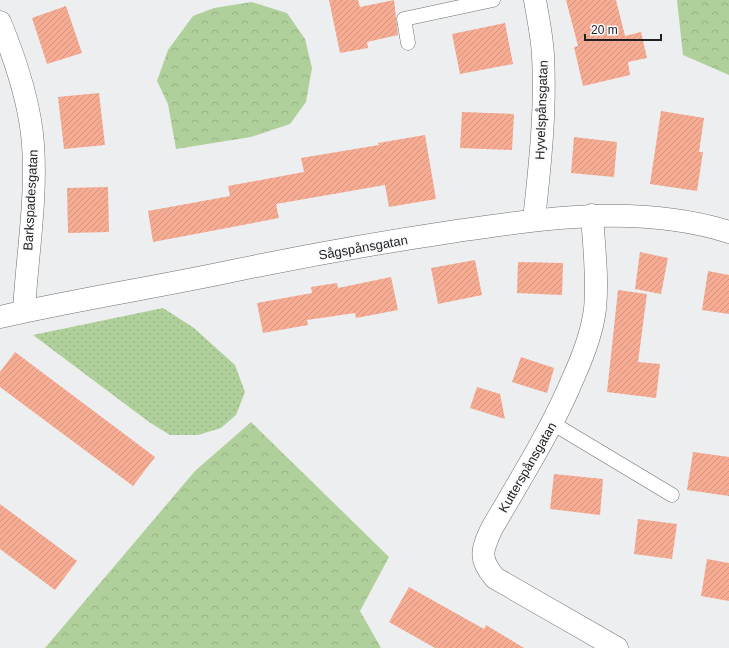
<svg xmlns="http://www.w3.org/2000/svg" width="729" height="648" viewBox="0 0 729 648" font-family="Helvetica,sans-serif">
<defs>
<pattern id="grass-dots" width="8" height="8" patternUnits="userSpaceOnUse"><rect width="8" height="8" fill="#afd09a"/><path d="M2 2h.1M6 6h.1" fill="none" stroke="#96b284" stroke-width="1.8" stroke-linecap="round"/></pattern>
<pattern id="forest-crowns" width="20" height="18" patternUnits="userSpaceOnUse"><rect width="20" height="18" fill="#afd09a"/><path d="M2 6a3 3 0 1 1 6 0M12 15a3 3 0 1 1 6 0" fill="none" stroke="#96b284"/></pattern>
<pattern id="building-hatch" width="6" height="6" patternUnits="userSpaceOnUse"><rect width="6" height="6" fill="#f6ab93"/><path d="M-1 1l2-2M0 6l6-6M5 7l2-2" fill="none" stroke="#d3937e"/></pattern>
</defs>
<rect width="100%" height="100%" fill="#edeef0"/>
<polygon fill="url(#grass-dots)" points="163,308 194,328 235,365 245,392 236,415 221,428 198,435 170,435 149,422 33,335"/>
<g fill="url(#forest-crowns)">
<polygon points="677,0 729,0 729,75 683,55"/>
<polygon points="252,2 287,13 305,39 312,68 306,102 290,124 251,137 176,149 168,104 157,81 168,50 193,16 214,8"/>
<polygon points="251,422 389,557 360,611 381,648 45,648 195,471"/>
</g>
<g fill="url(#building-hatch)">
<polygon points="329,0 358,0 360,7 394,0 398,35 367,42 368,48 340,53"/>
<polygon points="566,0 616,0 625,36 641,32 647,58 628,62 630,75 583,86 574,47 578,46"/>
<polygon points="66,6 82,53 47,64 32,18"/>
<polygon points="505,23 513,64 460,74 452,34"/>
<polygon points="99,93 105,145 64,149 58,97"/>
<polygon points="661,111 704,118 699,152 703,152 697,191 650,184"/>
<polygon points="462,112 514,114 512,150 460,148"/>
<polygon points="425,135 436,199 389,207 385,185 276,204 279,218 153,242 148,211 230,196 228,186 304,172 301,158 379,145 378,143"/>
<polygon points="574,137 617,142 614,177 571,173"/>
<polygon points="108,187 109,232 68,233 67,188"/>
<polygon points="640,252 668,258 661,294 635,289"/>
<polygon points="475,260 482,295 438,304 431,268"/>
<polygon points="518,262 563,263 562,295 517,293"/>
<polygon points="708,271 729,275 729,314 702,310"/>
<polygon points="391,277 398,310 356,318 355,313 307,320 308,325 263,333 257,303 312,293 311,287 337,283 338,288"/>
<polygon points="618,290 647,294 638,362 660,364 656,398 607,392"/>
<polygon points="15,352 155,457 133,486 0,387 0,372"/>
<polygon points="521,357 554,368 547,393 512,382"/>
<polygon points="477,387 500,394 505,419 470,408"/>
<polygon points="693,452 729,457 729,496 687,490"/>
<polygon points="554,474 603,479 600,515 550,509"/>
<polygon points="0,504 77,561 55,590 0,549"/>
<polygon points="638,519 677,524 672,559 634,554"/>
<polygon points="707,559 729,563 729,601 701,596"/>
<polygon points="409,587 484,629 486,625 524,648 435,648 389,622"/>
</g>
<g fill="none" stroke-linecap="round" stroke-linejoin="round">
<defs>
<g id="lane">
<polyline points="408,43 404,19 493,0"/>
<polyline points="552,423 672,495"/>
</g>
<g id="street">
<path d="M0,22C16,61 30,102 33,144C37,200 27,256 24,311"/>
<path d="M592,215C594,247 598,278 595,309C592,333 584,354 574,376C552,429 521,478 492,528C482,549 478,559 495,578L617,648"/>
<path d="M534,220C540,165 546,110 543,55C542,36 538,18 535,0"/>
<path d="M0,317C78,299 158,287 237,270C310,255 383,242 457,231C547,218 640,204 729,232"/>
</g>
</defs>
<use href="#lane" stroke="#6f7071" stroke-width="15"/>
<use href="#street" stroke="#6f7071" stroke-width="23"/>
<use href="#lane" stroke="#fff" stroke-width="14"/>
<use href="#street" stroke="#fff" stroke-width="22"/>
</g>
<g text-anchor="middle" stroke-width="4" stroke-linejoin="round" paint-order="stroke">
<g font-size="13" fill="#212122" stroke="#fafbfd">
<text transform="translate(541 110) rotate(-88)" y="5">Hyvelspånsgatan</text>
<text transform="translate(30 200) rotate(-87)" y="5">Barkspadesgatan</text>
<text transform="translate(363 247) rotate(-10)" y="5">Sågspånsgatan</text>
<text transform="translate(527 467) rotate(-60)" y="5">Kutterspånsgatan</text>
</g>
</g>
<path d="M585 34v6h76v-6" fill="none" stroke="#212122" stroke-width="2"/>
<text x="591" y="34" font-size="12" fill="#212122" stroke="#fafbfd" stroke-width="3" paint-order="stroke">20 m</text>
</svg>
